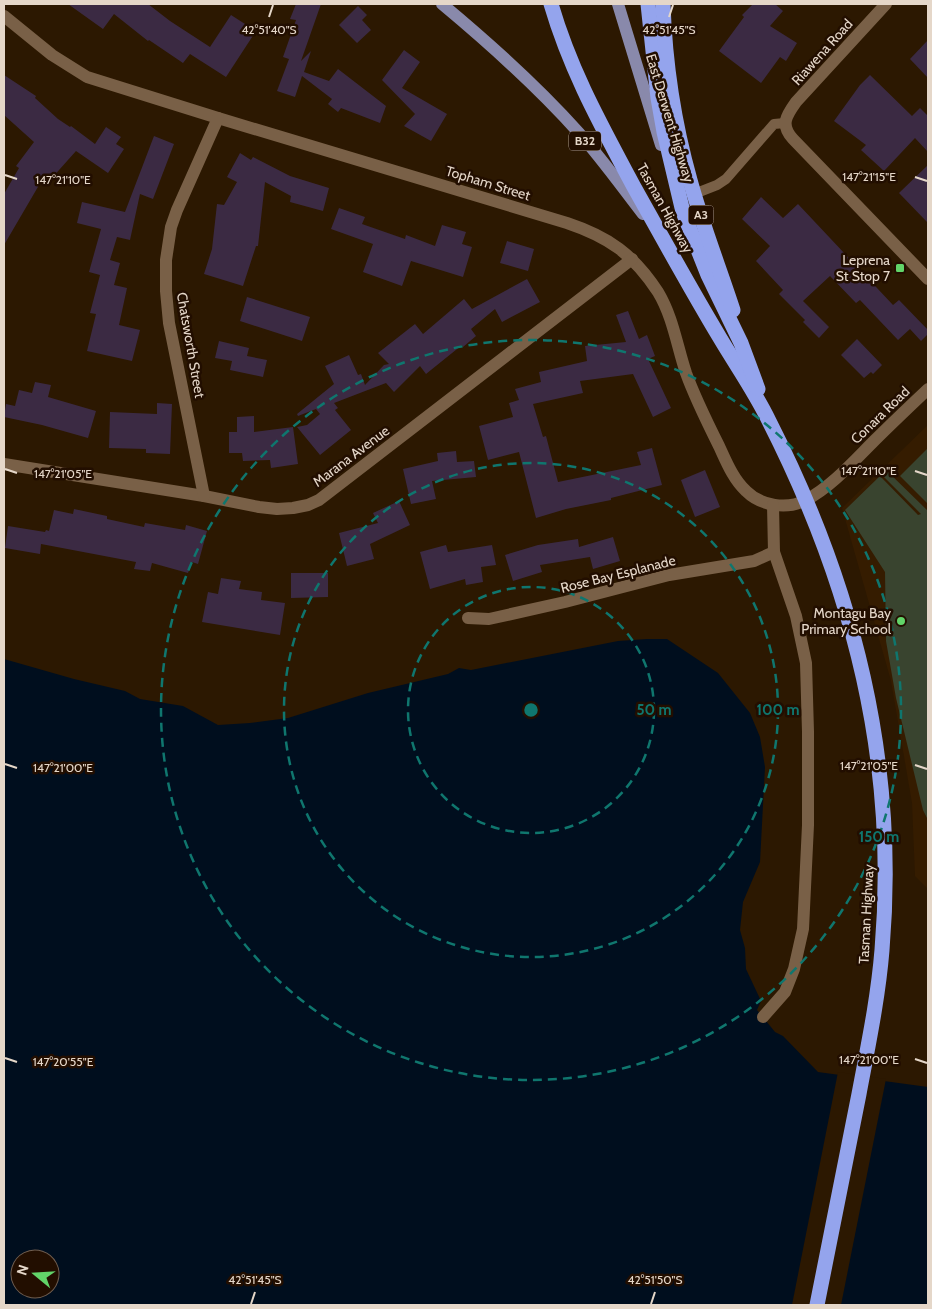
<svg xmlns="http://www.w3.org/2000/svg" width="932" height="1309" viewBox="0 0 932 1309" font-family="Cabin,sans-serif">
<rect width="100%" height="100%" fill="#2c1801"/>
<polygon fill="#351c00" points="928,425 928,889 915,876 912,803 891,681 842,508"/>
<g fill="#39442f">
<polygon points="927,449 928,451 928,504 900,476"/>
<polygon points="886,470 928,511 928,820 923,810 896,698 886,641 885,572 845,510 880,476 918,515 921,514 881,474"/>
</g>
<path fill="#000e1e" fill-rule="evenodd" d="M647,639H667L718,673L750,713L760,737L765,767L760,862L743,902L740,930L745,948L746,969L761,1001L757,1010L775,1032L783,1036L818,1072L928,1087V1305H4V659L74,679L125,691L140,699L183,706L218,725L250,723L288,718L368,693L448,674L459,668L471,670L618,641ZM20,1259H50V1289H20Z"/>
<polygon fill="#2c1801" points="838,1072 886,1079 841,1305 792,1305"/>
<g fill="#3b2a43">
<polygon points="68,4 148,4 170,21 210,47 231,15 256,31 226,77 190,54 183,63 149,40 148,41 114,14 103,29"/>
<polygon points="296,4 321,4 301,61 311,51 304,72 329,81 338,69 386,106 380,123 341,108 338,112 328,104 332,99 302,76 295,97 277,91 289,59 283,57 296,20 290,19"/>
<polygon points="753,4 775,4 783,11 770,26 797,43 786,61 780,57 761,83 719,51 744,17 742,15"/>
<polygon points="358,6 367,15 362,20 371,30 357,43 339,25"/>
<polygon points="928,40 928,78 910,59"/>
<polygon points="404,50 420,62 402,88 447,114 431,141 404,126 415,114 382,80"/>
<polygon points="4,75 36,96 35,98 58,119 70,127 71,126 95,144 106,127 121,137 116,144 124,149 108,173 76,151 51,179 42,180 4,245 4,194 19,168 16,166 34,142 4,115"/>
<polygon points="870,75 912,116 920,108 928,116 928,152 915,138 884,171 861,150 866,145 834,121 860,85"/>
<polygon points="154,136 174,144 153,199 140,194 130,240 117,237 110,260 120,263 114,285 127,288 119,325 140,330 132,361 87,351 96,314 90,313 100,275 89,272 101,229 77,223 82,202 125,212"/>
<polygon points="240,153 251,160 253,157 290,176 329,188 323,211 290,202 291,196 265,182 258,246 256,246 243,286 204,274 212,249 217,204 224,205 237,182 227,177"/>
<polygon points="928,165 928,223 899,193"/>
<polygon points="761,197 783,218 798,204 893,305 899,300 928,330 928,334 921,341 910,329 898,340 860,300 856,303 830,276 803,301 829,327 819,338 803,322 805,320 779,294 783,290 756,261 770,246 742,219"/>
<polygon points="339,208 365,217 362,224 405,239 406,235 435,246 442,225 466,232 462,244 472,247 463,277 411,261 402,286 363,272 373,244 331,229"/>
<polygon points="507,241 534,249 528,271 500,263"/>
<polygon points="527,279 540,302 502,322 495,309 471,329 476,336 463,347 462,345 426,374 420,366 394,392 386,383 334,403 338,408 335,410 351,430 320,455 297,427 307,425 320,414 316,409 298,416 297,414 334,384 325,366 349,355 358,375 361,374 365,385 384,365 389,364 378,353 415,324 423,334 464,299 472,309"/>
<polygon points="247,297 310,317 302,341 240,321"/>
<polygon points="628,311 639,339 647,335 655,356 648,359 671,408 653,417 633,374 580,381 583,393 533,404 543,437 546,436 558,482 641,465 637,452 652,448 662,485 611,498 611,500 566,509 536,518 519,452 488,460 479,426 513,417 509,403 519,400 515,389 541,382 539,372 587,361 585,346 626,342 616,315"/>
<polygon points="857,339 882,365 873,374 871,372 864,378 841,355"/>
<polygon points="219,341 249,348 247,356 267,360 263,377 230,370 232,361 215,358"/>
<polygon points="35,382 51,385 48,397 96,411 88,438 42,425 4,417 6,404 15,406 19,390 32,393"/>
<polygon points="157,403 172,404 170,454 146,453 146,449 109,448 110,412 157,414"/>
<polygon points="254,416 254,432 293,427 298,464 271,468 270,460 243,461 242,453 229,453 229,432 237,432 237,417"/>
<polygon points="456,451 457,462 474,461 476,477 432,481 436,499 411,504 403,469 438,461 437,453"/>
<polygon points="705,470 720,507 695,517 681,480"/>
<polygon points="399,501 410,525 370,544 374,559 347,566 339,533 378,523 373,513"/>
<polygon points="74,509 107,516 107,519 144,527 145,523 185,530 186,525 207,531 198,564 192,562 188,573 152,563 150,571 134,569 136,562 41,544 40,554 5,548 8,526 45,532 46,530 49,531 54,510 73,514"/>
<polygon points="613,537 620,561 593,569 590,557 540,565 542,572 513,581 505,555 538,545 578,539 579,547"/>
<polygon points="446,545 448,552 492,545 496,565 481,567 483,582 466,585 465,579 430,589 420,552"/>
<polygon points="291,573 328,573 328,597 291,598"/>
<polygon points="221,578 241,581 239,589 262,592 261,600 285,603 280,635 202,622 208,592 218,594"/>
</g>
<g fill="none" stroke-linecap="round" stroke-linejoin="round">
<polyline stroke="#796047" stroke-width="10" points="694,194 717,185 726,179 774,124 785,123"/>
<g stroke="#796047" stroke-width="12">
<path d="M886,4L796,102C786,116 780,125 793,139L928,279"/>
<path d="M4,16L52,55L87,77L218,118L567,223C609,237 633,254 658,292C673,317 677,346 686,373C695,398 707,422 719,446C726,461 733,479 746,491C761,506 787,510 806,500C832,486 853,462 874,441C892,423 910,406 928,389"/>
<polyline points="4,464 204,496 259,507 277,509 293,508 308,505 319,500 632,259"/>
<polyline points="204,496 169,323 166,291 166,260 171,227 177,210 218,118"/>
<polyline points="468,618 489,619 565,602 669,575 754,561 774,552"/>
<polyline points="763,1017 785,992 794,969 803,929 808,825 808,732 806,663 796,616 774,552 773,505"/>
</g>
<g stroke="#8989ab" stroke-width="12">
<path d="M442,4C490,44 537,86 579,133C602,159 622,187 643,214"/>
<polyline points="618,4 661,145"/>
</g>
<g stroke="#94a4ed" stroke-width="15">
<path d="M551,4C571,72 601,125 634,187C662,237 690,288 720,338C736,365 755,392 769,421C854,588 898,762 882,950C878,999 868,1046 859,1094C845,1165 831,1235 817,1305"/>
<polyline points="648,4 658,98 664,132 683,212 708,275 741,343 758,389"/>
<path d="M663,4C665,64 674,123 690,180C702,224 719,267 733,310"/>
</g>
</g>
<path fill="none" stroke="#e5d7c9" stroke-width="2" d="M269,17L273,5M669,17L673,5M5,175L17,179M915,177L927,181M5,469L17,473M915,471L927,475M5,764L17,768M915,765L927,769M5,1058L17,1062M915,1059L927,1063M251,1304L255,1292M651,1304L655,1292"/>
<g fill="none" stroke="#0f766e" stroke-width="2.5" stroke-dasharray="9 6">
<circle cx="531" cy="710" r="123"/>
<circle cx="531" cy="710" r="247"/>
<circle cx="531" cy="710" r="370"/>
</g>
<g fill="#62d469" stroke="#220e00" stroke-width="2">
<rect x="895" y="263" width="10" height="10" rx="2.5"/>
<circle cx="901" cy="621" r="5"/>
</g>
<g text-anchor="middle" stroke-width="5" stroke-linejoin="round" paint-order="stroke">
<g fill="#220e00" stroke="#aa9b8d" stroke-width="1">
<rect x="569" y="131.5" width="32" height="19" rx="4"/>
<rect x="688.5" y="205.5" width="25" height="19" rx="4"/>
</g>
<g font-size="12" font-weight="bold" fill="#e5d7c9">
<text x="585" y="145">B32</text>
<text x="701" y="219">A3</text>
</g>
<g font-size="14" fill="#e5d7c9" stroke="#220e00">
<text transform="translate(822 52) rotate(-48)" y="5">Riawena Road</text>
<text transform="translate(670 118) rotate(73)" y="5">East Derwent Highway</text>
<text transform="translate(488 183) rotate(17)" y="5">Topham Street</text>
<text transform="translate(665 208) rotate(61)" y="5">Tasman Highway</text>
<text transform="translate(191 345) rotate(80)" y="5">Chatsworth Street</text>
<text transform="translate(880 415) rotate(-44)" y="5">Conara Road</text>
<text transform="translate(351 456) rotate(-37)" y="5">Marana Avenue</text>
<text transform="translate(618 574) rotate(-14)" y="5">Rose Bay Esplanade</text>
<text transform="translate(866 914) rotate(-87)" y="5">Tasman Highway</text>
</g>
<g font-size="14" fill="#e5d7c9" stroke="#220e00" text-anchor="end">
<text x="890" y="265">Leprena<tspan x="890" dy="16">St Stop 7</tspan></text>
<text x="891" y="618">Montagu Bay<tspan x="891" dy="16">Primary School</tspan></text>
</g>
</g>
<g font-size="12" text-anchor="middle" fill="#e5d7c9" stroke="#220e00" stroke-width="5" stroke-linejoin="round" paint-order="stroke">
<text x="269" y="34">42°51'40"S</text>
<text x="669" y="34">42°51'45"S</text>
<text x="869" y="181">147°21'15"E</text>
<text x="63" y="184">147°21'10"E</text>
<text x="869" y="475">147°21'10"E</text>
<text x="63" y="478">147°21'05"E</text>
<text x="869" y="770">147°21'05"E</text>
<text x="63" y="772">147°21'00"E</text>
<text x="869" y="1064">147°21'00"E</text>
<text x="63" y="1066">147°20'55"E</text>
<text x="255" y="1284">42°51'45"S</text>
<text x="655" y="1284">42°51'50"S</text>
</g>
<circle cx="531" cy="710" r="8" fill="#0f766e" stroke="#220e00" stroke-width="2.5"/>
<g font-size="15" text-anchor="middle" font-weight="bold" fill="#0f766e" stroke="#220e00" stroke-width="5" stroke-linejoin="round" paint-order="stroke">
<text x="654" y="715">50 m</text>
<text x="778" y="715">100 m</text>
<text x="879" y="842">150 m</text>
</g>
<rect width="932" height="1309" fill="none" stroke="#e5d7c9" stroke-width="10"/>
<g transform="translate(35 1274) rotate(288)"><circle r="24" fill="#220e00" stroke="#705e50"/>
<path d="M0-4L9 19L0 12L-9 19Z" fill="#62d469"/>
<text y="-8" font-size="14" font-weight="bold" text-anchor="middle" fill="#e5d7c9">N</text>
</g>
</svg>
